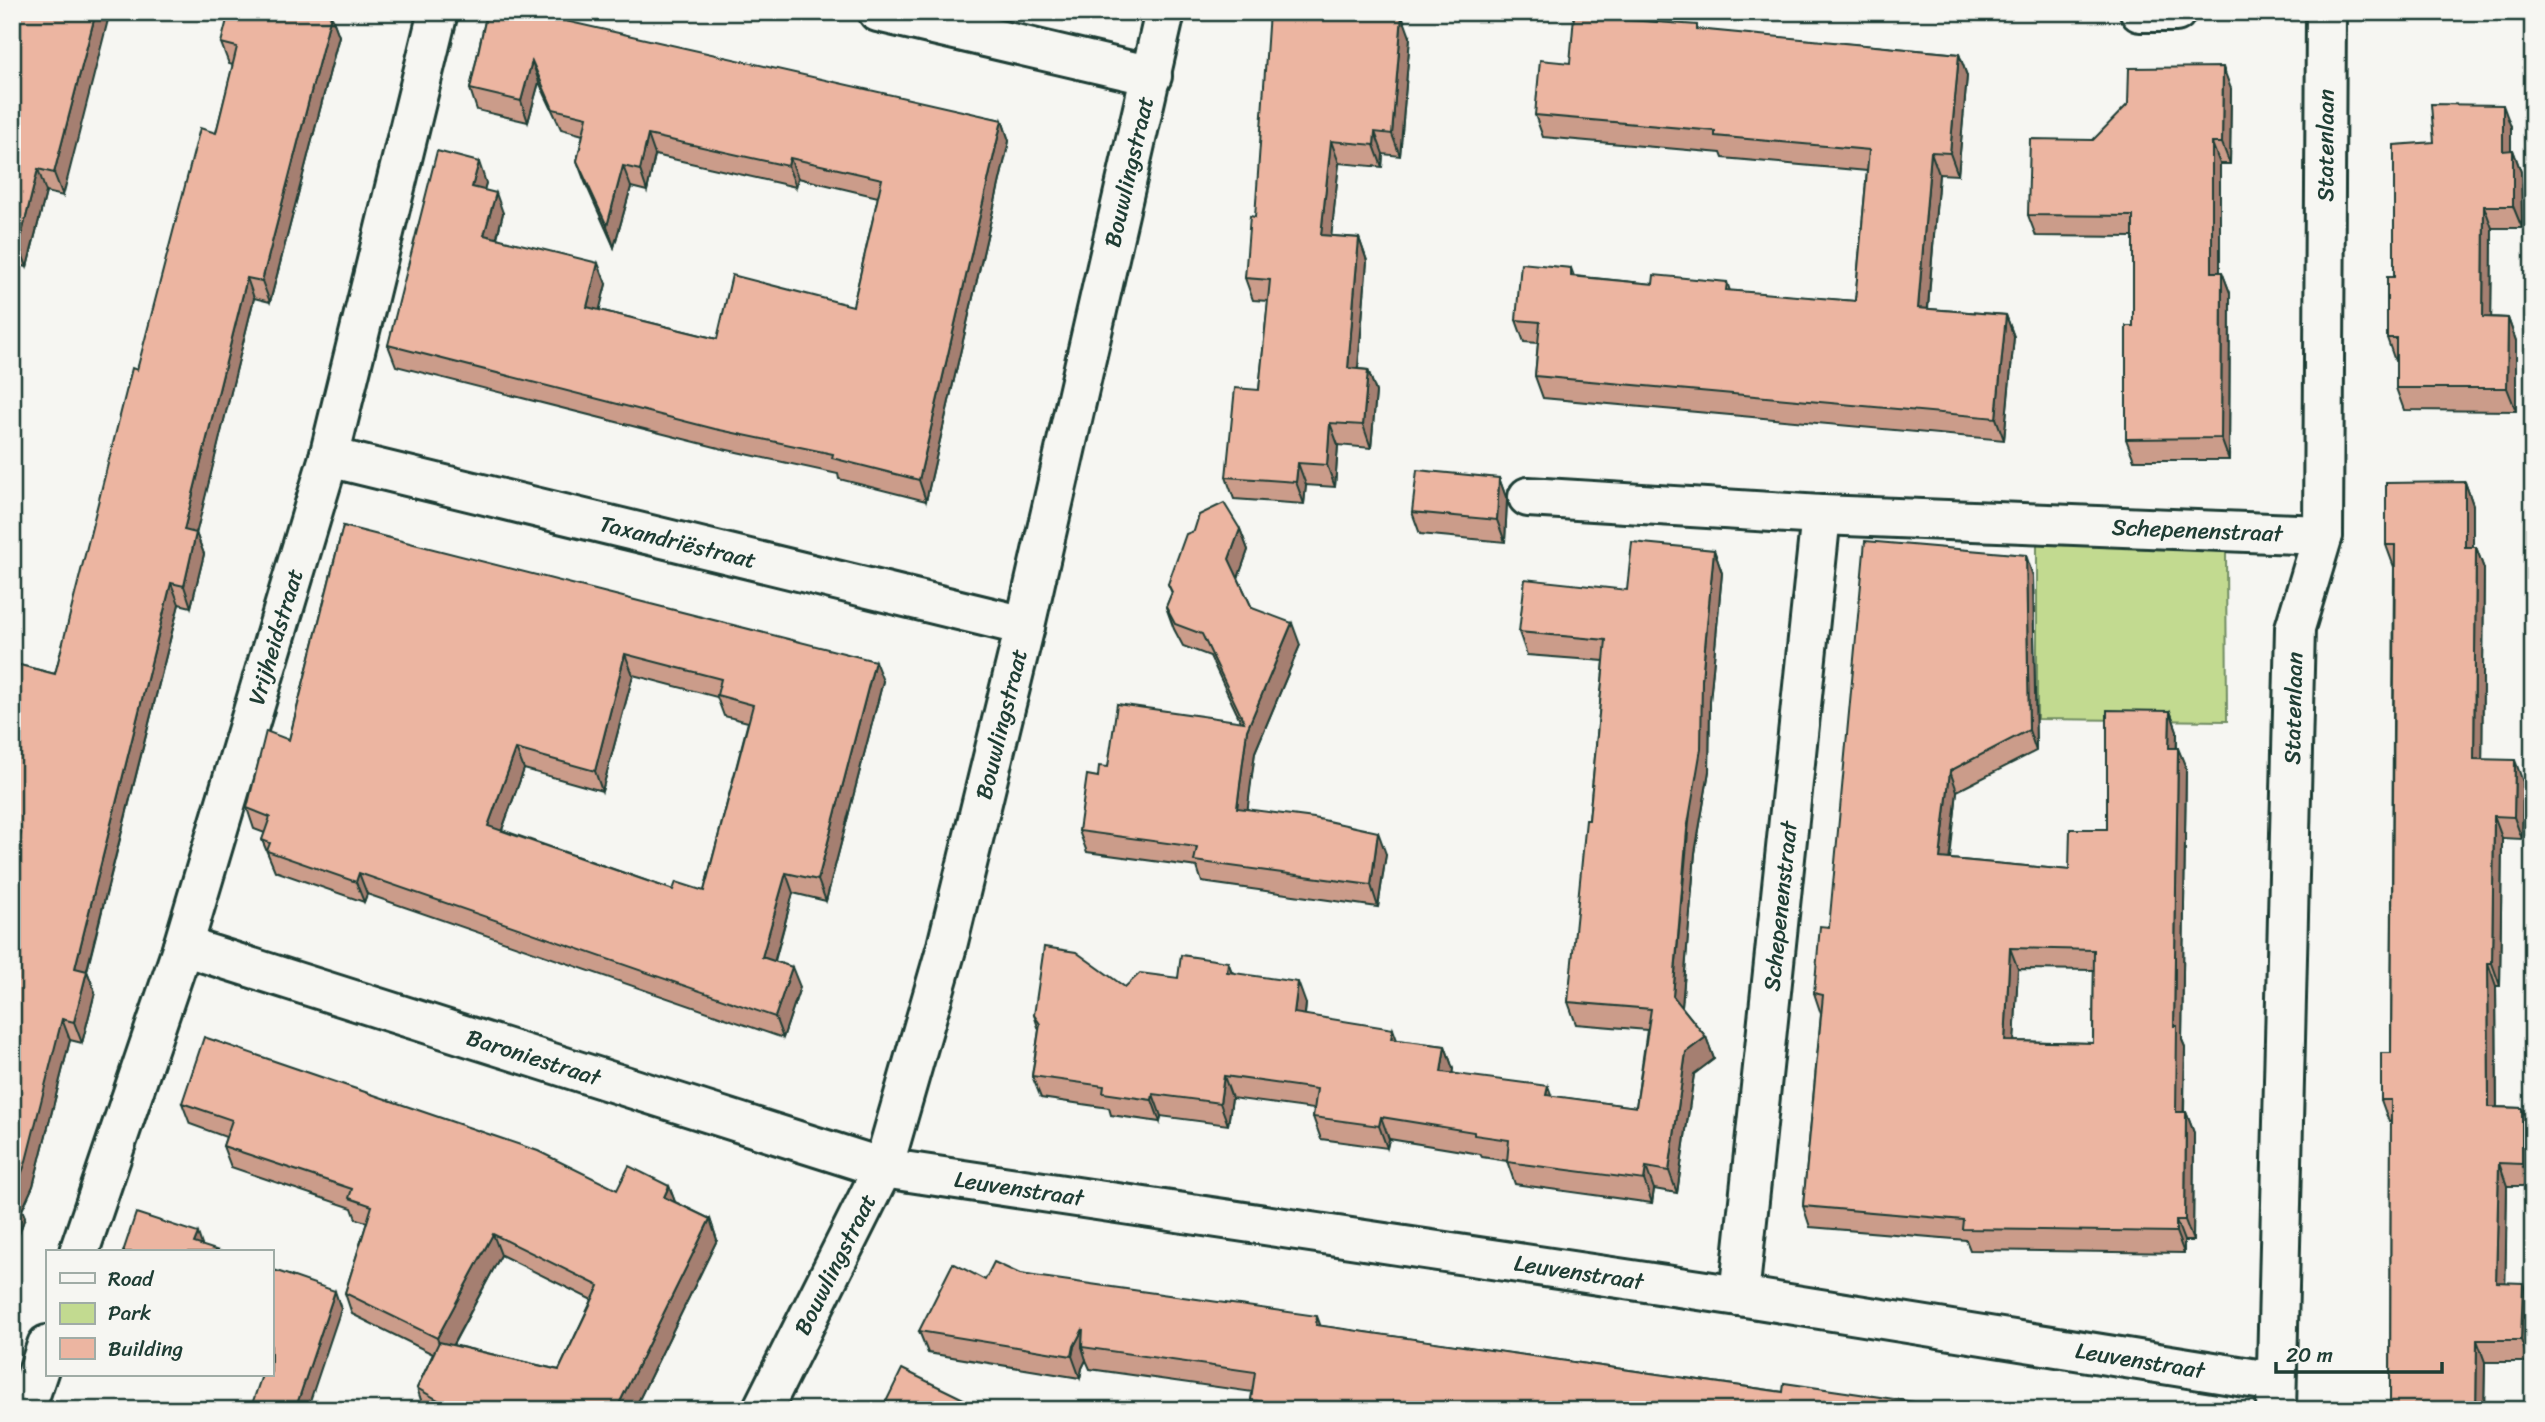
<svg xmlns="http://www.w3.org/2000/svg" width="2545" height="1422" viewBox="0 0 2545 1422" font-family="Sriracha,sans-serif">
<rect width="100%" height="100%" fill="#f6f6f2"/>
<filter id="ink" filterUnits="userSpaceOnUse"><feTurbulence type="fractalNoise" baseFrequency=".0143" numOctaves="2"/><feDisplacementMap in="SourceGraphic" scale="14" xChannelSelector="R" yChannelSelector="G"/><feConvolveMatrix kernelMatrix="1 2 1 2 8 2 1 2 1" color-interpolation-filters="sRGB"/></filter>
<g filter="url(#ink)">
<polygon fill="#c2da90" stroke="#708c62" stroke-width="2" points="2037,532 2226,551 2227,721 2037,719"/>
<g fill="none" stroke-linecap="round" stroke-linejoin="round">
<defs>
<g id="street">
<polyline points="878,12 1152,76"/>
<polyline points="2140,12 2176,12"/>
<path id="s1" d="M329,457L1025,626"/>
<path id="s2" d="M1528,497L1821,515L2323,535"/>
<path id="s3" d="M183,946L883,1168L1739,1296L2276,1382"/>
<path id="s4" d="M79,1252L183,946L329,457L438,12"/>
<path id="s5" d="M1739,1296L1821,515"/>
<polyline points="25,1410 47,1345"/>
<path id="s6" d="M762,1410L883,1168L947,946L1025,626L1165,12"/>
<path id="s7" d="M2276,1410L2295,628L2323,535L2326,12"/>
</g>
</defs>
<use href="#street" stroke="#1f3d34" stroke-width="44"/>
<use href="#street" stroke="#f6f6f2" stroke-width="38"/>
</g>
<g fill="#cb9c8a" stroke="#1f3d34" stroke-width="2" fill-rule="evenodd">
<polygon points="12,12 63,196 46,192 27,267 19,265 12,291"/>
<polygon points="487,12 1002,120 1009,141 926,501 839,479 838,474 723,449 396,366 388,345 486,183 484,190 503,213 497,238 606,284 599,310 717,339 853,306 878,197 798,178 796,187 655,155 647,191 631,187 614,247 585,182 577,161 583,135 561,129 539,82 528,122 477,110 470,89"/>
<polygon points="331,15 339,36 270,302 254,298 196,533 204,554 191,607 179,604 87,971 95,992 82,1043 70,1040 33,1186 22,1210 25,1217 12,1254 12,868 17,851 12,850 12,663 55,674 137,370 216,133 233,65 229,64 221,43"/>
<polygon points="1699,30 1959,54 1967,76 1958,175 1939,174 1928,309 2006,315 2014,337 2004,440 1543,398 1535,376 1538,343 1524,342 1516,320 1571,268 1574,276 1653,284 1727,282 1730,291 1855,301 1867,171 1723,158 1721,153 1543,137 1535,115 1570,63"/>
<polygon points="1410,37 1400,156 1383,154 1382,167 1339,163 1331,236 1359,238 1367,261 1358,369 1368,370 1376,392 1371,448 1338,445 1335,487 1306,485 1304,504 1234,499 1226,477 1259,390 1268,301 1253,300 1245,278 1255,217"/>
<polygon points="2231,89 2230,164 2220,164 2220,272 2222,272 2230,293 2229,460 2134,460 2126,439 2133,326 2133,237 2036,236 2028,215 2093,140"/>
<polygon points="2511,127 2511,150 2513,150 2521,172 2522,228 2492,228 2491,317 2508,318 2516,341 2516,411 2404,410 2396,388 2396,361 2395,361 2387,338 2394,277"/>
<polygon points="1499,478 1507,500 1505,542 1420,534 1412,512"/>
<polygon points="2465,482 2473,505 2473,547 2476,547 2484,569 2482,759 2523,782 2522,839 2502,838 2500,986 2496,986 2497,1107 2522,1108 2530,1130 2530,1186 2507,1186 2505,1282 2531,1305 2529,1362 2485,1362 2484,1410 2390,1410 2391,1122 2389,1122 2381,1100 2391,1053 2394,567 2386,545"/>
<path d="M343,526L883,681L826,901L793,893L775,961L800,987L783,1038L367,894L364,902L275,871L262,840L265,833L254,829L247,808L289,740ZM633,675L717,697L724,716L748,722L704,891L673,890L502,830L524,769L602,791Z"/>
<polygon points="1240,529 1248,550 1238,578 1252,608 1300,645 1255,752 1247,809 1386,854 1378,907 1202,882 1197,867 1087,852 1079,831 1098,777 1108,767 1241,722 1210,656 1183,646 1174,629 1166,607 1172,593 1168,584"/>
<polygon points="1714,550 1722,573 1710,701 1709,771 1695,853 1682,1007 1706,1037 1714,1059 1694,1074 1677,1193 1654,1189 1652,1203 1515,1184 1507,1161 1482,1157 1480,1154 1389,1139 1387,1148 1321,1139 1313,1117 1314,1109 1232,1098 1228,1125 1161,1116 1160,1122 1111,1115 1109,1108 1041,1098 1032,1076 1039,1030 1034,1015 1125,987 1178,978 1228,962 1232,972 1306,1004 1305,1015 1397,1040 1445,1046 1453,1069 1452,1073 1551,1096 1636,1107 1647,1030 1576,1024 1568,1002 1589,820 1604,661 1527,655 1519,632 1627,590"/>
<path d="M2033,576L2036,751L1957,791L1950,859L2069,870L2107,829L2170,711L2177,731V748L2186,768L2182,1040L2185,1047L2184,1112H2186L2194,1133L2193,1241H2184V1253L1970,1250L1966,1240L1810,1227L1803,1206L1821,1014L1814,993L1829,927ZM2018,969L2094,970L2093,1043L2014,1041Z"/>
<path d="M182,1103L617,1190L669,1186L675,1202L710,1219L717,1240L634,1410H426L424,1409L417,1388L433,1354L352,1314L345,1293L367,1222L356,1219L352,1208L231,1167L223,1146L226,1137L190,1124ZM501,1255L592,1300L559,1370L453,1345Z"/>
<polygon points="1020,1274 1321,1326 1783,1392 1969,1410 1255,1410 1251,1400 1253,1392 1090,1369 1086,1360 1082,1368 1080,1378 928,1353 919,1331 985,1280"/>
</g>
<g fill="#a57f71" stroke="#1f3d34" stroke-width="2">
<polygon points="96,12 110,12 63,196 54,173"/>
<polygon points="331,15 339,36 270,302 262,281"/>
<polygon points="1402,15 1410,37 1400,156 1392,134"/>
<polygon points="1959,54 1967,76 1958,175 1950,153"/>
<polygon points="532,61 539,82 528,122 521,101"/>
<polygon points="2223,67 2231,89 2230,164 2222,143"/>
<polygon points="2503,105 2511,127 2511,173 2503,151"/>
<polygon points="1002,120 1009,141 926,501 919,480"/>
<polygon points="1375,132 1383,154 1382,167 1374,145"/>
<polygon points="648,135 655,155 647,191 640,170"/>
<polygon points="1331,141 1339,163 1329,257 1321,235"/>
<polygon points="2212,143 2220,164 2220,293 2212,272"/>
<polygon points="2513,150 2521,172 2522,228 2513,206"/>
<polygon points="1931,152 1939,174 1926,330 1918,308"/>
<polygon points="790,158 798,178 796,187 788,166"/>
<polygon points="479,162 486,183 479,207 472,187"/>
<polygon points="623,166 631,187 614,247 607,226"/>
<polygon points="38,169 46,192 27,267 19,245"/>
<polygon points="496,193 503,213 492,256 484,235"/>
<polygon points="2484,206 2492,228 2491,339 2483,317"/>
<polygon points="1359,238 1367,261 1356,391 1348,368"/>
<polygon points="12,246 19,265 12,291"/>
<polygon points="598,263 606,284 595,328 587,307"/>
<polygon points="2222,272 2230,293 2229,460 2221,438"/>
<polygon points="247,278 254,298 192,551 184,530"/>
<polygon points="2006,315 2014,337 2004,440 1996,418"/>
<polygon points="2508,318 2516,341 2516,411 2507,388"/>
<polygon points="1368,370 1376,392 1371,448 1363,425"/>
<polygon points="1330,423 1338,445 1335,487 1327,465"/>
<polygon points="1298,463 1306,485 1304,504 1296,482"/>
<polygon points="1499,478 1507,500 1505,542 1497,520"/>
<polygon points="2465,482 2473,505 2473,569 2465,547"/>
<polygon points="1240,529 1248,550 1237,581 1229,559"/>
<polygon points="196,533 204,554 191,607 184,586"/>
<polygon points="2476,547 2484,569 2482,781 2474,759"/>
<polygon points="1714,550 1722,573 1710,701 1709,771 1695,853 1681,1018 1673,996"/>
<polygon points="2026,555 2033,576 2036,751 2029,730"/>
<polygon points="171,583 179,604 82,989 75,968"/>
<polygon points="1292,623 1300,645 1255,752 1245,829 1237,808 1247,730"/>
<polygon points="625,654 633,675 602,791 595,771"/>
<polygon points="875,661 883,681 826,901 818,880"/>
<polygon points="2170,711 2177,731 2176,769 2169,748"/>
<polygon points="2178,748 2186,768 2182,1040 2185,1047 2183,1133 2176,1112 2174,1026"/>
<polygon points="516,749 524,769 496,846 488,826"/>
<polygon points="2515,760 2523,782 2522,839 2514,817"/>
<polygon points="1950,771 1957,791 1947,879 1940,858"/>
<polygon points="2494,816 2502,838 2500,986 2492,963"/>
<polygon points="1378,832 1386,854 1378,907 1371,885"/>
<polygon points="359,873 367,894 364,902 356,882"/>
<polygon points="786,873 793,893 770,977 762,957"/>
<polygon points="2010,948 2018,969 2013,1062 2005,1041"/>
<polygon points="1228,962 1236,984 1227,972"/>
<polygon points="2488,963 2496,986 2497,1129 2489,1107"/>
<polygon points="792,967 800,987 783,1038 775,1017"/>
<polygon points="87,971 95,992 82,1043 74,1022"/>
<polygon points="1298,982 1306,1004 1302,1036 1294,1013"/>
<polygon points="62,1019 70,1040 33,1186 22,1210 25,1217 12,1254 13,1194"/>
<polygon points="1393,1029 1401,1051 1391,1039"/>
<polygon points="1706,1037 1714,1059 1694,1074 1677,1193 1669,1171 1686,1052"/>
<polygon points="1445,1046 1453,1069 1449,1094 1441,1072"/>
<polygon points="1224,1076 1232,1098 1228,1125 1220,1103"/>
<polygon points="1548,1086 1556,1108 1546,1095"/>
<polygon points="1153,1094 1161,1116 1160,1122 1152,1100"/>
<polygon points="2522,1108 2530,1130 2530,1186 2522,1164"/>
<polygon points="2186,1112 2194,1133 2193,1241 2185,1220"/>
<polygon points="1381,1117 1389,1139 1387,1148 1379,1126"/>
<polygon points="2499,1163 2507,1186 2505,1304 2496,1282"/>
<polygon points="1646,1167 1654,1189 1652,1203 1644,1180"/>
<polygon points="669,1186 677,1207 664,1197"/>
<polygon points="710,1219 717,1240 634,1410 616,1410"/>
<polygon points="2176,1220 2184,1241 2184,1253 2176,1232"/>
<polygon points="198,1233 204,1251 194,1243"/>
<polygon points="493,1234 501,1255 445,1359 437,1338"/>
<polygon points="2523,1283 2531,1305 2529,1362 2521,1340"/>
<polygon points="335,1291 341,1309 307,1410 295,1410"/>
<polygon points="1317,1316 1325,1338 1316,1325"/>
<polygon points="1083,1329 1082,1347 1086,1360 1082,1368 1080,1378 1072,1356 1074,1346"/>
<polygon points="2477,1340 2485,1362 2484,1410 2476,1410"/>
</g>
<g fill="#ecb5a1" stroke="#1f3d34" stroke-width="2" fill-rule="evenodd">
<polygon points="12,12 96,12 54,173 38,169 19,245 12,243"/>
<polygon points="229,12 321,12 331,15 262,281 247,278 184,530 196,533 184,586 171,583 75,968 87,971 74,1022 62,1019 25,1165 13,1194 17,1196 12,1210 12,868 21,833 12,831 12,663 55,674 132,368 137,370 200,128 216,133 237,47 221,43"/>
<polygon points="487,12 526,12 1002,120 919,480 832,458 833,454 715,429 388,345 437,151 479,162 472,187 496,193 484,235 598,263 587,307 717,339 732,275 853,306 882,179 790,158 788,166 648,135 640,170 623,166 607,226 577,161 587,117 553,109 532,61 521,101 470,89"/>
<polygon points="1269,12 1377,12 1402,15 1392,134 1375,132 1374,145 1331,141 1321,235 1359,238 1348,368 1368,370 1363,425 1330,423 1327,465 1298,463 1296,482 1226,477 1235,388 1259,390 1270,280 1245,278 1250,216 1255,217"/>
<polygon points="1574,16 1697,25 1697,29 1959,54 1950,153 1931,152 1918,308 2006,315 1996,418 1535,376 1540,322 1516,320 1521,263 1571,268 1571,276 1653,284 1654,275 1727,282 1726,290 1855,301 1869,150 1715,136 1715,131 1535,115 1540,60 1570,63"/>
<polygon points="2223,67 2222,143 2212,143 2212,272 2222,272 2221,438 2126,439 2126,326 2133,326 2133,216 2028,215 2030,139 2093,140 2128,104 2129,68"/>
<polygon points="2431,104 2503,105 2503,151 2513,150 2513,206 2484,206 2483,317 2508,318 2507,388 2396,388 2396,338 2387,338 2387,277 2394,277 2394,145 2434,142"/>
<polygon points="1417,470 1499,478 1497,520 1412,512"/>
<polygon points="2465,482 2465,547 2476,547 2474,759 2515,760 2514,817 2494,816 2492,963 2488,963 2489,1107 2522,1108 2522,1164 2499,1163 2496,1282 2523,1283 2521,1340 2477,1340 2476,1410 2390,1410 2391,1107 2391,1100 2381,1100 2381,1053 2391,1053 2395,545 2386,545 2386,483"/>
<polygon points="1224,503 1240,529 1229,559 1252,608 1292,623 1247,730 1237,808 1314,818 1378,832 1371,885 1194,861 1197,847 1079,831 1087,775 1098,777 1099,766 1108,767 1117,704 1244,722 1202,634 1175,624 1166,607 1172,592 1168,584 1186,534 1194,531 1199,515"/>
<path d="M343,526L875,661L818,880L786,873L762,957L792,967L775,1017L359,873L356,882L267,851L270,843L262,840L270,817L247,808L266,731L289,740ZM625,654L721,679L717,695L753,705L704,891L676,882L673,890L488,826L516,749L595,771Z"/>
<path d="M1865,541L2026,555L2029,730L1950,771L1940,858L2069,870L2070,829H2107V710L2170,711L2169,748H2178L2174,1026H2177L2176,1112H2186L2185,1220H2176V1232L1962,1229L1963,1220L1803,1206L1823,995L1814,993L1820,926L1829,927ZM2010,948L2094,950L2093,1043L2005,1041Z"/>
<polygon points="1632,542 1714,550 1702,679 1701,749 1687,830 1673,996 1706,1037 1686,1052 1669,1171 1646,1167 1644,1180 1507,1162 1509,1140 1474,1135 1474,1132 1381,1117 1379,1126 1313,1117 1317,1089 1224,1076 1220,1103 1153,1094 1152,1100 1103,1093 1104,1086 1032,1076 1040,1024 1034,1015 1044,947 1076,952 1125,987 1140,973 1178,978 1181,955 1228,962 1227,972 1298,982 1294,1013 1393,1029 1391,1039 1445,1046 1441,1072 1548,1086 1546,1095 1636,1107 1651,1009 1568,1002 1586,820 1589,820 1606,640 1519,632 1525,579 1627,590"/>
<polygon points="204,1037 538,1151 617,1190 629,1166 669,1186 664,1197 710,1219 616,1410 456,1410 417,1388 439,1342 559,1370 599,1286 493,1234 437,1338 345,1293 372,1206 349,1198 352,1189 223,1146 232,1120 182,1103"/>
<polygon points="136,1213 198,1233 194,1243 222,1252 123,1252"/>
<polygon points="994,1262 1020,1274 1317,1316 1316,1325 1783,1392 1784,1383 1969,1410 1454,1410 1394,1401 1393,1410 1333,1410 1251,1400 1255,1372 1082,1347 1083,1329 1074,1346 1072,1356 919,1331 953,1263 985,1280"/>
<polygon points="271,1269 335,1291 295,1410 250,1410 262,1375 271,1375"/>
<polygon points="902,1369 986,1410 882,1410"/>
<polygon points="80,1406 92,1410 79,1410"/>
</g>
</g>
<g text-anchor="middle" stroke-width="5" stroke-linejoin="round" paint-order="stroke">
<g font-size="23" fill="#1f3d34" stroke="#f6f6f2">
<text dy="8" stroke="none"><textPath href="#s7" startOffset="1269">Statenlaan</textPath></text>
<text dy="8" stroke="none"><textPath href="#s6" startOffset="1297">Bouwlingstraat</textPath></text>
<text dy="8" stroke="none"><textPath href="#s2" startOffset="670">Schepenenstraat</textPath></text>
<text dy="8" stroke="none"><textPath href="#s1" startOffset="359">Taxandriëstraat</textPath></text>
<text dy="8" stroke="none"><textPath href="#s4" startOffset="646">Vrijheidstraat</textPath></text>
<text dy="8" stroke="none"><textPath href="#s7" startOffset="702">Statenlaan</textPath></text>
<text dy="8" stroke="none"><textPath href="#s6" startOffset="730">Bouwlingstraat</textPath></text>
<text dy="8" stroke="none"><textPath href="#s5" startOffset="392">Schepenenstraat</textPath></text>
<text dy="8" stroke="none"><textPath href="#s3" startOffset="368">Baroniestraat</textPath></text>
<text dy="8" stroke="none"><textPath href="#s3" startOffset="872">Leuvenstraat</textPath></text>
<text dy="8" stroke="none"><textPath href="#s6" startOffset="163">Bouwlingstraat</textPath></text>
<text dy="8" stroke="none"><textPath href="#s3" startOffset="1438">Leuvenstraat</textPath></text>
<text dy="8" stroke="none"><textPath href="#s3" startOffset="2006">Leuvenstraat</textPath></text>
</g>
</g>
<rect width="2545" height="1422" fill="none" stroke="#f6f6f2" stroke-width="42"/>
<rect x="21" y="21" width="2503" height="1380" fill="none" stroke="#1f3d34" stroke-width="2.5" filter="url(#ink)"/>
<rect x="46" y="1250" width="228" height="126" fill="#f6f6f2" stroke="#a0aca6" stroke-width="2"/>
<rect x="60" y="1273" width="35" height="10" fill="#f6f6f2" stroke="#a0aca6" stroke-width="2"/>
<text x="108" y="1286" font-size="21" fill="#1f3d34">Road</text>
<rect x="60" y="1303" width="35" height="21" fill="#c2da90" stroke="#a0aca6" stroke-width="2"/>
<text x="108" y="1320" font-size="21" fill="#1f3d34">Park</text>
<rect x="60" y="1338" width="35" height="21" fill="#ecb5a1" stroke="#a0aca6" stroke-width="2"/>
<text x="108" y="1356" font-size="21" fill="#1f3d34">Building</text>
<path d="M2276 1362v10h166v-10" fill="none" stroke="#1f3d34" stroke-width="3.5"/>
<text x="2286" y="1362" font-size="21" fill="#1f3d34" stroke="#f6f6f2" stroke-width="5" paint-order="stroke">20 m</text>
</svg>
